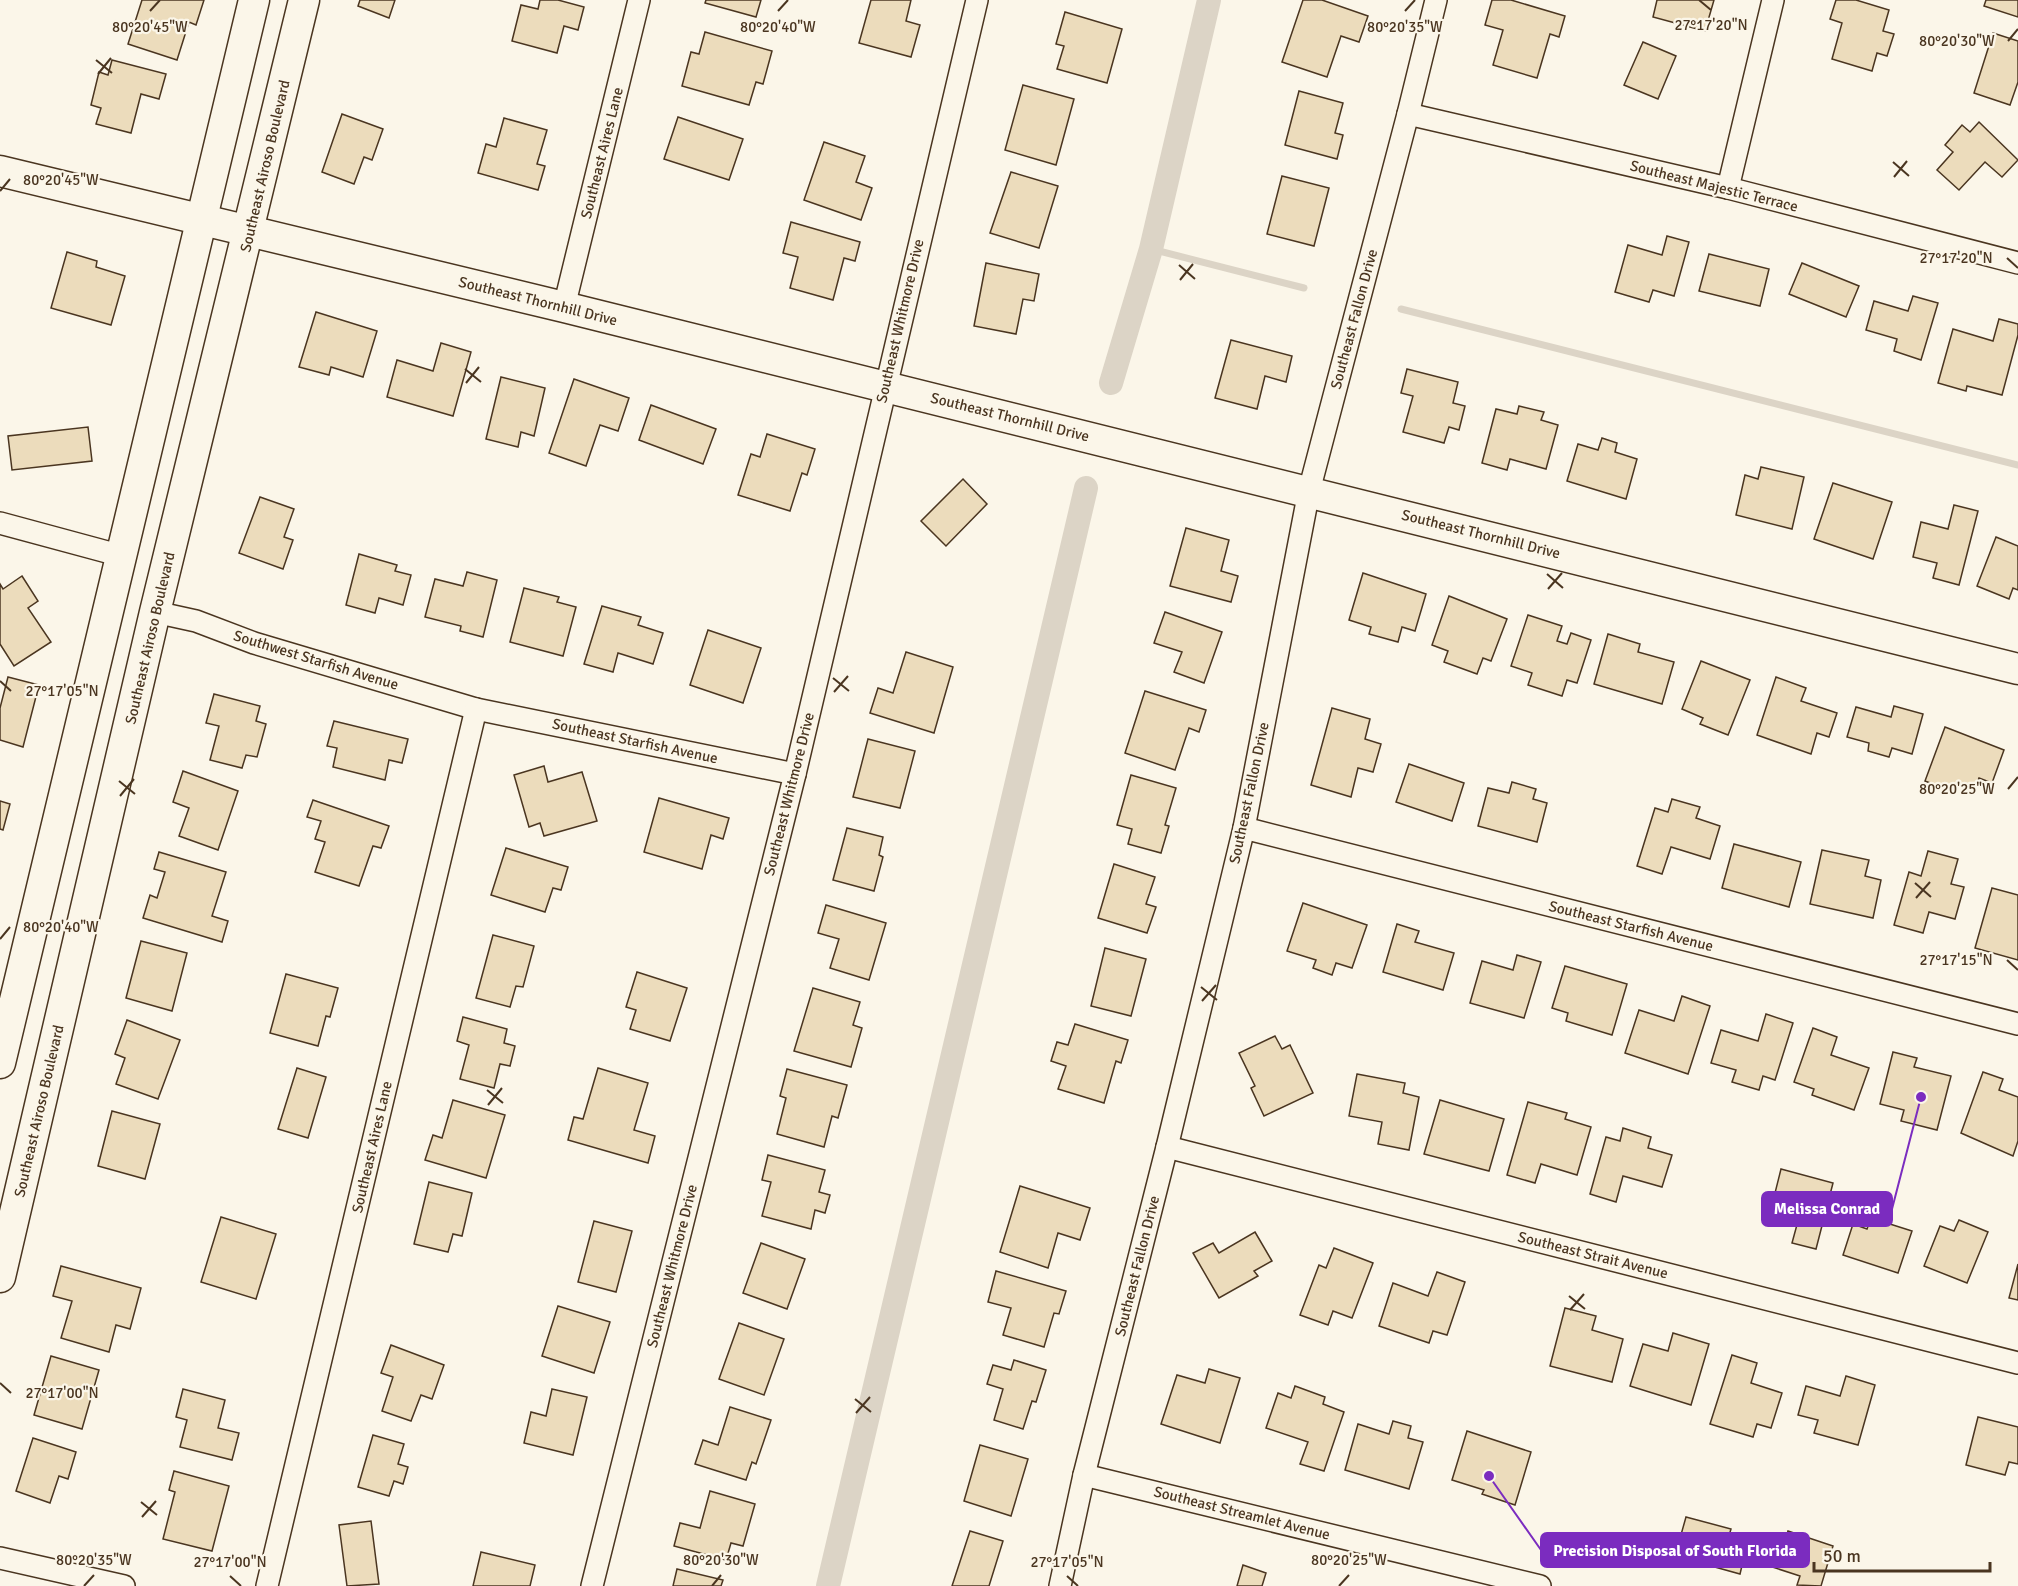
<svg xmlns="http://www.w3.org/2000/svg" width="2018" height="1586" viewBox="0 0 2018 1586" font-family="Signika,sans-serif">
<rect width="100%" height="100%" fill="#fbf6e9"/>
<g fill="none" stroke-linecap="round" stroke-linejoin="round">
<g stroke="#dcd4c6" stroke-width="7">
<polyline points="1151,249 1304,288"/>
<polyline points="1401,309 2018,465"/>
</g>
<g stroke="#dcd4c6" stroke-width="24">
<polyline points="1111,383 1151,249 1209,0"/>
<polyline points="828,1586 1086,488"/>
</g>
</g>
<g fill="#ecdcbc" stroke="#4a3520" stroke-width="1.5">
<polygon points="142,0 204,0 196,25 189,22 177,60 128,44"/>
<polygon points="360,0 395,0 389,18 358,6"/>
<polygon points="540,0 558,0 584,7 578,30 564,26 557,53 512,41 521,5 538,9"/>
<polygon points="706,0 761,0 756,17 705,3"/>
<polygon points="871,0 911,0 906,21 920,25 911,57 859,43"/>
<polygon points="1303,0 1322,0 1368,16 1359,42 1341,36 1327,77 1282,62"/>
<polygon points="1492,0 1511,0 1565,16 1559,37 1550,34 1537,78 1493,65 1503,30 1485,25"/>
<polygon points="1657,0 1714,0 1705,31 1653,17"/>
<polygon points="1836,0 1856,0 1889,10 1883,31 1894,34 1887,56 1877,53 1872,71 1832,59 1842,23 1830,19"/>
<polygon points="1986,0 2018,0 2018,17 1984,6"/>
<polygon points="1065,12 1122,29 1107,83 1057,69 1064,46 1056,44"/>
<polygon points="705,32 772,51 763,84 756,82 749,105 682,86 691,52 699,54"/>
<polygon points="1993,33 2018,41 2018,82 2010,105 1974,93"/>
<polygon points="1643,42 1676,56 1658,99 1624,85"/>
<polygon points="112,60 166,74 159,99 141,94 131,133 96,124 101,108 91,105 99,72 108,75"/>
<polygon points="1023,85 1074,99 1056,165 1005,150"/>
<polygon points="1299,91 1343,103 1335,133 1343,135 1337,159 1285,145"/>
<polygon points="342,114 383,129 372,160 364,157 354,184 322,172"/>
<polygon points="678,117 743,139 729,180 664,159"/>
<polygon points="504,118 547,130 537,164 545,166 538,190 478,173 486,144 496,147"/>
<polygon points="1979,122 2018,160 2002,177 1985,162 1959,190 1937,170 1953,152 1945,145 1962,125 1970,132"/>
<polygon points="824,142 865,156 856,182 872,188 861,220 804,200"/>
<polygon points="1011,172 1058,186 1039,248 990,233"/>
<polygon points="1282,176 1329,188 1314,246 1267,234"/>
<polygon points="791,222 860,242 855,261 844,258 833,300 790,288 798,257 783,253"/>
<polygon points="1667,236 1689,242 1674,296 1653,290 1649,302 1615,292 1628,245 1662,255"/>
<polygon points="67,252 97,261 96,267 125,276 111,325 51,308"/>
<polygon points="1709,254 1769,269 1760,306 1699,291"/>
<polygon points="986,263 1039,274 1034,301 1023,299 1016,334 974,326"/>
<polygon points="1802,263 1859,286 1846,317 1789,294"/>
<polygon points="1913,296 1938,303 1921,360 1894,351 1897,339 1866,330 1874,301 1908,311"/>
<polygon points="316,312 377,331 363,377 331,367 329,375 299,367"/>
<polygon points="1999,319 2018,324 2018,335 2002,395 1967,386 1966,391 1938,383 1953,329 1993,341"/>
<polygon points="1231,340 1292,356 1286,382 1265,376 1257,409 1215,398"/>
<polygon points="441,343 471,352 453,416 387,397 397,360 433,371"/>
<polygon points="1407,369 1458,382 1453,403 1465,406 1459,430 1449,427 1444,443 1403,432 1413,396 1401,393"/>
<polygon points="501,377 545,388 534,436 521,432 518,447 486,439"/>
<polygon points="574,379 629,398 618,431 600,425 586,466 549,453"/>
<polygon points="651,405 716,429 703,464 639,440"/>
<polygon points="1519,406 1544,412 1541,420 1558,425 1546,469 1510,459 1507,470 1482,463 1496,409 1517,414"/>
<polygon points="88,427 92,461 12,470 8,436"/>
<polygon points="767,434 815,449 807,475 802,473 790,511 738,495 751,454 760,457"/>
<polygon points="1602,438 1617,443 1615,452 1637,459 1626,499 1567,481 1578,444 1598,450"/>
<polygon points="1761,467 1804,477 1792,529 1736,515 1745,475 1758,479"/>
<polygon points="963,479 987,504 946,546 921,521"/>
<polygon points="1833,483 1892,502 1873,559 1814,539"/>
<polygon points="260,497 294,509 284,537 293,540 283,569 239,553"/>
<polygon points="1954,505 1978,511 1959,585 1933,578 1937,563 1913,557 1921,522 1948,529"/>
<polygon points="1186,528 1229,540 1221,571 1238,576 1231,602 1170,586"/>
<polygon points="1996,537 2018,546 2018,590 2013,588 2009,599 1977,586"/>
<polygon points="359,554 397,565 395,571 411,575 403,605 379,598 375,613 346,605"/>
<polygon points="467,572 497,580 483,637 460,631 461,626 425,617 435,579 463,586"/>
<polygon points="1363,573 1426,594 1415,631 1402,627 1398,642 1369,634 1371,627 1349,620"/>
<polygon points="22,576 38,601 28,608 51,642 14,666 0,644 0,584 3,589"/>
<polygon points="524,588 559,597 557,602 576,607 563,656 510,642"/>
<polygon points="1449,596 1507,619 1491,661 1483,658 1477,674 1444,662 1448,651 1432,645"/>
<polygon points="602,606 641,617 638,625 663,633 653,664 618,653 613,672 584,664"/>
<polygon points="1165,612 1222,632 1204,683 1174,672 1182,652 1154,643"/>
<polygon points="1528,615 1562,626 1557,641 1567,644 1571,633 1591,640 1577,683 1567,680 1562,696 1528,685 1532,673 1511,666"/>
<polygon points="708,630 761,648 743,703 690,685"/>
<polygon points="1608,634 1640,644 1638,652 1674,662 1662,704 1594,684"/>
<polygon points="906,652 953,667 934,733 870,713 878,688 893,693"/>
<polygon points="1701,661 1750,680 1728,735 1700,724 1703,718 1682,709"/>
<polygon points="8,677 39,685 23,747 0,740 0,708"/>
<polygon points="1776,677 1806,688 1801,701 1837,713 1829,737 1817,733 1811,754 1757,735"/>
<polygon points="1145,691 1206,710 1199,732 1189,728 1175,770 1125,753"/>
<polygon points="214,694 260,706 256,721 266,724 257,757 246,755 242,768 210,760 219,726 206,723"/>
<polygon points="1894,706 1923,714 1912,754 1892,748 1889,757 1868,751 1869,743 1847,737 1856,707 1891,717"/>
<polygon points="1332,708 1370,719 1365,739 1381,744 1373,772 1358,768 1351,797 1311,785"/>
<polygon points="334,721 408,739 402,763 389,760 385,780 333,767 337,748 327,746"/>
<polygon points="1945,727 2004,750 1992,783 1979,778 1974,791 1958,785 1956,793 1925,781"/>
<polygon points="868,739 915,751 900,808 853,797"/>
<polygon points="1409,764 1464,783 1452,821 1396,802"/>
<polygon points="544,766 548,782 582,772 597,821 544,836 540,823 529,827 514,775"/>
<polygon points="183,771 238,791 218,850 179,836 189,808 173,802"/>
<polygon points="1131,775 1176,788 1165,825 1169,826 1161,853 1128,844 1132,829 1117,825"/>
<polygon points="1512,782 1536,789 1533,799 1547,803 1537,842 1478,826 1488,788 1509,793"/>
<polygon points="659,798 729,818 723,839 711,835 702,869 644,852"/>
<polygon points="1672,799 1700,807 1696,818 1720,826 1710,859 1671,847 1662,874 1637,866 1655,808 1668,812"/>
<polygon points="313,800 389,826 381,848 373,846 359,886 315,872 325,842 315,839 321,821 307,817"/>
<polygon points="0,801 10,804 3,830 0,829"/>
<polygon points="847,828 883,837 879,855 883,857 874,891 833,880"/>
<polygon points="1734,844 1801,862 1789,907 1722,888"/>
<polygon points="506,848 568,867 561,890 553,888 545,912 491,895"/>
<polygon points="1822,850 1869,860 1865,876 1881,880 1873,918 1810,904"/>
<polygon points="1928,851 1958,859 1951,884 1964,887 1955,919 1929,912 1923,933 1894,925 1909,872 1921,876"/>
<polygon points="159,852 226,872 212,916 228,921 222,942 143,918 150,895 157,898 165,872 154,869"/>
<polygon points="1114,864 1155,877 1146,904 1156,907 1147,933 1098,918"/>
<polygon points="1992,888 2018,895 2018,960 1975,948"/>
<polygon points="1303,903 1367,925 1352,968 1336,963 1332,975 1313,968 1316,960 1287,951"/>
<polygon points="826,905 886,923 869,980 830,968 839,939 818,933"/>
<polygon points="1397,924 1419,931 1415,942 1454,953 1443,990 1383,972"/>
<polygon points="493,935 534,946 523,987 516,986 510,1007 476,998"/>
<polygon points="141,941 187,953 172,1011 126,998"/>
<polygon points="1105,948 1146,959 1131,1016 1091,1006"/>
<polygon points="1517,955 1541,962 1524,1018 1470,1003 1482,961 1513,970"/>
<polygon points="1565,966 1627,984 1612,1035 1566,1021 1568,1013 1552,1008"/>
<polygon points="637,972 687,988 670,1041 630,1029 636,1010 626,1007"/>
<polygon points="286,974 338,988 330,1017 326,1016 318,1046 270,1033"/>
<polygon points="813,988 860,1002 853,1025 862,1028 851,1067 794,1051"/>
<polygon points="1682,996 1710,1006 1688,1074 1625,1053 1639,1010 1674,1021"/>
<polygon points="1766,1014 1793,1023 1775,1080 1763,1076 1759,1090 1732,1082 1736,1070 1711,1063 1721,1030 1758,1041"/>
<polygon points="463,1017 507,1029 504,1043 515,1046 510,1066 500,1064 494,1088 460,1079 469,1045 457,1041"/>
<polygon points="127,1020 180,1040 158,1099 116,1084 125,1058 115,1054"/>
<polygon points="1075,1024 1128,1040 1121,1063 1116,1061 1104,1103 1058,1089 1066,1066 1051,1061 1057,1042 1068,1045"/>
<polygon points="1813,1028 1837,1037 1831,1055 1869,1068 1854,1110 1812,1095 1814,1089 1794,1082"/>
<polygon points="1275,1036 1282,1049 1290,1045 1313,1093 1264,1116 1251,1088 1255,1086 1239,1053"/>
<polygon points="1893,1052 1917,1058 1914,1067 1951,1076 1937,1130 1901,1121 1904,1110 1880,1104"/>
<polygon points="297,1068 326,1077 308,1138 278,1129"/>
<polygon points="598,1068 648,1083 634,1130 655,1136 648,1163 568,1140 574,1117 583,1119"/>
<polygon points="787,1069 847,1085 838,1118 832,1116 824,1147 777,1134 786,1098 780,1096"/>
<polygon points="1983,1072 2003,1079 1999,1090 2018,1097 2018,1141 2013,1156 1961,1133"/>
<polygon points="1357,1074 1405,1083 1403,1093 1419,1097 1409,1150 1378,1144 1382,1122 1349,1116"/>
<polygon points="453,1100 505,1115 486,1178 425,1160 433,1135 442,1138"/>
<polygon points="1440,1100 1504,1119 1489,1171 1424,1154"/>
<polygon points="1528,1102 1567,1113 1565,1119 1591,1127 1577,1175 1541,1164 1535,1183 1507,1175"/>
<polygon points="112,1111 160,1124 145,1179 98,1166"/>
<polygon points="1623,1128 1651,1137 1648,1148 1672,1155 1662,1187 1623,1176 1616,1202 1590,1194 1606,1137 1620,1141"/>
<polygon points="768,1155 825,1170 819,1192 830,1195 825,1213 815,1210 811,1229 762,1216 771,1182 762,1180"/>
<polygon points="1781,1169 1833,1183 1816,1249 1792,1243 1798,1221 1770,1213"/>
<polygon points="429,1182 472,1193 462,1236 453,1234 448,1252 414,1244"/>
<polygon points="1020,1186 1090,1208 1080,1240 1058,1233 1048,1268 1000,1252"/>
<polygon points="221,1217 276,1234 256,1299 201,1282"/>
<polygon points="1871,1218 1912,1231 1898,1273 1843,1255 1853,1224 1867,1229"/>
<polygon points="1959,1220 1988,1232 1967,1283 1924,1266 1940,1226 1954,1231"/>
<polygon points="594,1221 632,1231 616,1292 578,1282"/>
<polygon points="1255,1232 1272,1261 1254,1271 1258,1276 1219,1298 1193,1253 1213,1243 1219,1253"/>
<polygon points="761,1243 805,1259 787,1309 743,1293"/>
<polygon points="1334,1248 1373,1263 1352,1318 1333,1311 1328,1325 1300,1315 1319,1265 1326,1268"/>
<polygon points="2018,1264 2018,1300 2009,1298"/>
<polygon points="61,1266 141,1288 130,1329 116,1325 109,1352 61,1338 72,1301 53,1296"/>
<polygon points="996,1271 1066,1291 1059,1314 1054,1313 1044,1347 1003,1335 1011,1308 988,1302"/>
<polygon points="1437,1272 1465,1282 1447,1335 1433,1331 1429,1343 1379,1326 1393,1283 1428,1296"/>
<polygon points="558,1306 610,1322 594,1373 542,1356"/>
<polygon points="1565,1308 1596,1316 1592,1330 1623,1339 1612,1382 1550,1366"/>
<polygon points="739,1323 784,1339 764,1395 719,1379"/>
<polygon points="1673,1333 1709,1344 1691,1405 1630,1386 1643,1344 1668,1351"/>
<polygon points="391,1345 444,1365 432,1399 421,1395 411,1421 382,1411 393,1377 381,1373"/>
<polygon points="1732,1355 1757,1363 1751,1383 1782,1393 1771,1428 1757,1424 1753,1437 1710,1424"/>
<polygon points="51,1356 99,1370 82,1429 34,1415"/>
<polygon points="1014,1360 1046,1370 1036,1402 1032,1401 1023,1429 994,1420 1003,1389 987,1384 993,1365 1011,1370"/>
<polygon points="1209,1369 1240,1378 1220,1443 1161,1424 1177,1375 1205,1383"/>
<polygon points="1846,1376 1875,1385 1858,1445 1814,1433 1818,1420 1798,1415 1806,1386 1840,1396"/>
<polygon points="1295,1386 1325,1397 1323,1404 1344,1412 1324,1471 1300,1464 1308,1442 1266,1428 1278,1393 1291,1398"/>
<polygon points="183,1389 225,1400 218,1428 239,1433 232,1460 180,1447 187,1420 176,1417"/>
<polygon points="552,1389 587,1397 573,1455 524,1443 531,1412 546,1416"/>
<polygon points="730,1407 771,1420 756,1464 752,1462 746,1480 695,1464 703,1440 718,1445"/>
<polygon points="1978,1417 2018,1427 2018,1464 2009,1462 2005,1475 1966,1465"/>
<polygon points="1393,1421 1411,1426 1408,1438 1423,1442 1409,1489 1345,1470 1358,1424 1389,1434"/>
<polygon points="1467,1431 1531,1452 1515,1505 1482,1494 1484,1490 1452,1480"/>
<polygon points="373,1435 404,1444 398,1464 408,1467 403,1484 394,1481 389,1496 358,1487"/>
<polygon points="33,1438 76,1452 68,1479 59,1476 50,1503 16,1491"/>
<polygon points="980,1445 1028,1459 1011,1516 964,1501"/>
<polygon points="174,1471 229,1486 212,1551 163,1539 175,1492 169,1490"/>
<polygon points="710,1491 755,1504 743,1546 731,1543 726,1560 674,1546 680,1523 700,1528"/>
<polygon points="1686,1517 1731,1529 1728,1539 1747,1545 1740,1574 1675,1556"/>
<polygon points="371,1521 379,1584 347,1586 339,1525"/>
<polygon points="970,1531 1003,1541 989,1586 952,1586"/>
<polygon points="1788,1531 1833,1546 1821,1586 1797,1585 1800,1576 1763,1564 1771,1538 1784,1543"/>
<polygon points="481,1552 535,1565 530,1586 473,1586"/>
<polygon points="1243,1565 1266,1573 1262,1586 1237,1586"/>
<polygon points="677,1569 723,1580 721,1586 673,1586"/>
</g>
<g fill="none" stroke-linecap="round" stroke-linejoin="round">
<defs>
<g id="street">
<polyline points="1408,114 1728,188 2018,263"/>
<polyline points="1728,188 1773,0"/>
<polyline points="564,307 639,0"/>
<polyline points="0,523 122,556"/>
<polyline points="155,612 196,621 254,643 476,709 795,774"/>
<polyline points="1244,828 2018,1024"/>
<polyline points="1167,1147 2018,1363"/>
<polyline points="1084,1475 1540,1586"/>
<polyline points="0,1558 124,1586"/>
<polyline points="267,1586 476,709"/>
<polyline points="592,1586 795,774 977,0"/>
<polyline points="1060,1586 1084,1475 1167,1147 1244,828 1309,491 1408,114 1436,0"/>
</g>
<g id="secondary">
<polyline points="0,171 564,307 2018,669"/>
<polyline points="0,1063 254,0"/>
<polyline points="0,1277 155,612 304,0"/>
</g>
</defs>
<use href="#street" stroke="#4a3520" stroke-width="24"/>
<use href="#secondary" stroke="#4a3520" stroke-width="33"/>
<use href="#street" stroke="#fbf6e9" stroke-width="21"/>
<use href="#secondary" stroke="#fbf6e9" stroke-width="30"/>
</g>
<path fill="none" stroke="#4a3520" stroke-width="2" d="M1699,0L1711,10M150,11L160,0M778,11L788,0M1405,11L1415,0M2008,41L2018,29M96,60L112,73M98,74L111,58M1893,162L1909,176M1894,177L1907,161M0,191L10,179M2007,258L2018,268M1179,265L1195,279M1180,280L1193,264M465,369L481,382M466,383L479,367M1547,574L1563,588M1548,589L1562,573M833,678L849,691M0,681L11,691M834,692L848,676M119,781L135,794M2008,789L2018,777M120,796L134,779M1915,883L1931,897M1916,898L1930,882M0,939L10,927M2007,960L2018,970M1201,987L1217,1000M1202,1001L1216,985M487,1090L503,1103M488,1105L502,1088M1569,1296L1585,1309M1570,1310L1584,1294M0,1383L11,1393M855,1399L871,1412M856,1413L870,1397M141,1502L157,1515M142,1517L156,1501M230,1576L241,1586M1067,1576L1078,1586M84,1586L94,1575M712,1586L721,1575M1339,1586L1349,1575"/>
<g text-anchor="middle" stroke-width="4.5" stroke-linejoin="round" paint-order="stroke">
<g font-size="15" fill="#4a3520" stroke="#fbf6e9">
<text transform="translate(602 153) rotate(-76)" y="5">Southeast Aires Lane</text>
<text transform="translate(265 166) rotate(-77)" y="5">Southeast Airoso Boulevard</text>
<text transform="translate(1714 186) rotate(14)" y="5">Southeast Majestic Terrace</text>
<text transform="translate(538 301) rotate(14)" y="5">Southeast Thornhill Drive</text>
<text transform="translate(1354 319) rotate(-75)" y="5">Southeast Fallon Drive</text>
<text transform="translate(900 321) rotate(-77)" y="5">Southeast Whitmore Drive</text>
<text transform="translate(1010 417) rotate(14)" y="5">Southeast Thornhill Drive</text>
<text transform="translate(1481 534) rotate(14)" y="5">Southeast Thornhill Drive</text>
<text transform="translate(150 638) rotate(-77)" y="5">Southeast Airoso Boulevard</text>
<text transform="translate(316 660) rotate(17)" y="5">Southwest Starfish Avenue</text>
<text transform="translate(635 741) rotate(12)" y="5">Southeast Starfish Avenue</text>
<text transform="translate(1249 793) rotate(-78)" y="5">Southeast Fallon Drive</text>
<text transform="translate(789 794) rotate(-76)" y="5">Southeast Whitmore Drive</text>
<text transform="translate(1631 926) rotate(14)" y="5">Southeast Starfish Avenue</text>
<text transform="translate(39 1111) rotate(-77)" y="5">Southeast Airoso Boulevard</text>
<text transform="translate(372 1147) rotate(-77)" y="5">Southeast Aires Lane</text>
<text transform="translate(1593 1255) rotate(14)" y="5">Southeast Strait Avenue</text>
<text transform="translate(672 1266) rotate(-76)" y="5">Southeast Whitmore Drive</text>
<text transform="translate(1137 1266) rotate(-76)" y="5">Southeast Fallon Drive</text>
<text transform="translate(1242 1513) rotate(14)" y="5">Southeast Streamlet Avenue</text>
</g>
</g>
<g font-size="15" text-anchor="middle" fill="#4a3520" stroke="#fbf6e9" stroke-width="4.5" stroke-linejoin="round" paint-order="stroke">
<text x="1711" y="30">27°17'20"N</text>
<text x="150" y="32">80°20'45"W</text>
<text x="778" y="32">80°20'40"W</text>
<text x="1405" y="32">80°20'35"W</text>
<text x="1957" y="46">80°20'30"W</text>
<text x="61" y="185">80°20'45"W</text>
<text x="1956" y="263">27°17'20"N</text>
<text x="62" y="696">27°17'05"N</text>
<text x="1957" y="794">80°20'25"W</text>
<text x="61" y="932">80°20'40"W</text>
<text x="1956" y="965">27°17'15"N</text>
<text x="62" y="1398">27°17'00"N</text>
<text x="94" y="1565">80°20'35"W</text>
<text x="721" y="1565">80°20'30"W</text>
<text x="1349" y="1565">80°20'25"W</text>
<text x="230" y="1567">27°17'00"N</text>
<text x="1067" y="1567">27°17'05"N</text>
</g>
<path fill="none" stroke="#7b2cbf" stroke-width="2" d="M1921 1097L1892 1209M1489 1476L1541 1550"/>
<g fill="#7b2cbf" stroke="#fbf6e9" stroke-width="2">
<circle cx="1921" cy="1097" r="6"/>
<circle cx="1489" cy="1476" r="6"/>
</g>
<g fill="#7b2cbf" stroke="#7b2cbf" stroke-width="2">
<rect x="1762" y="1192" width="130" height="34" rx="6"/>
<rect x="1541" y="1533" width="268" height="34" rx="6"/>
</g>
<g font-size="16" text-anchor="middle" font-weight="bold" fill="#fff">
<text x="1827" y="1214">Melissa Conrad</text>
<text x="1675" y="1556">Precision Disposal of South Florida</text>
</g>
<path d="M1814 1562v9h176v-9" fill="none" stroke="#4a3520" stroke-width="3"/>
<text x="1823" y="1562" font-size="18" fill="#4a3520" stroke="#fbf6e9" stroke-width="4.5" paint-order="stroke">50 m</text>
</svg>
